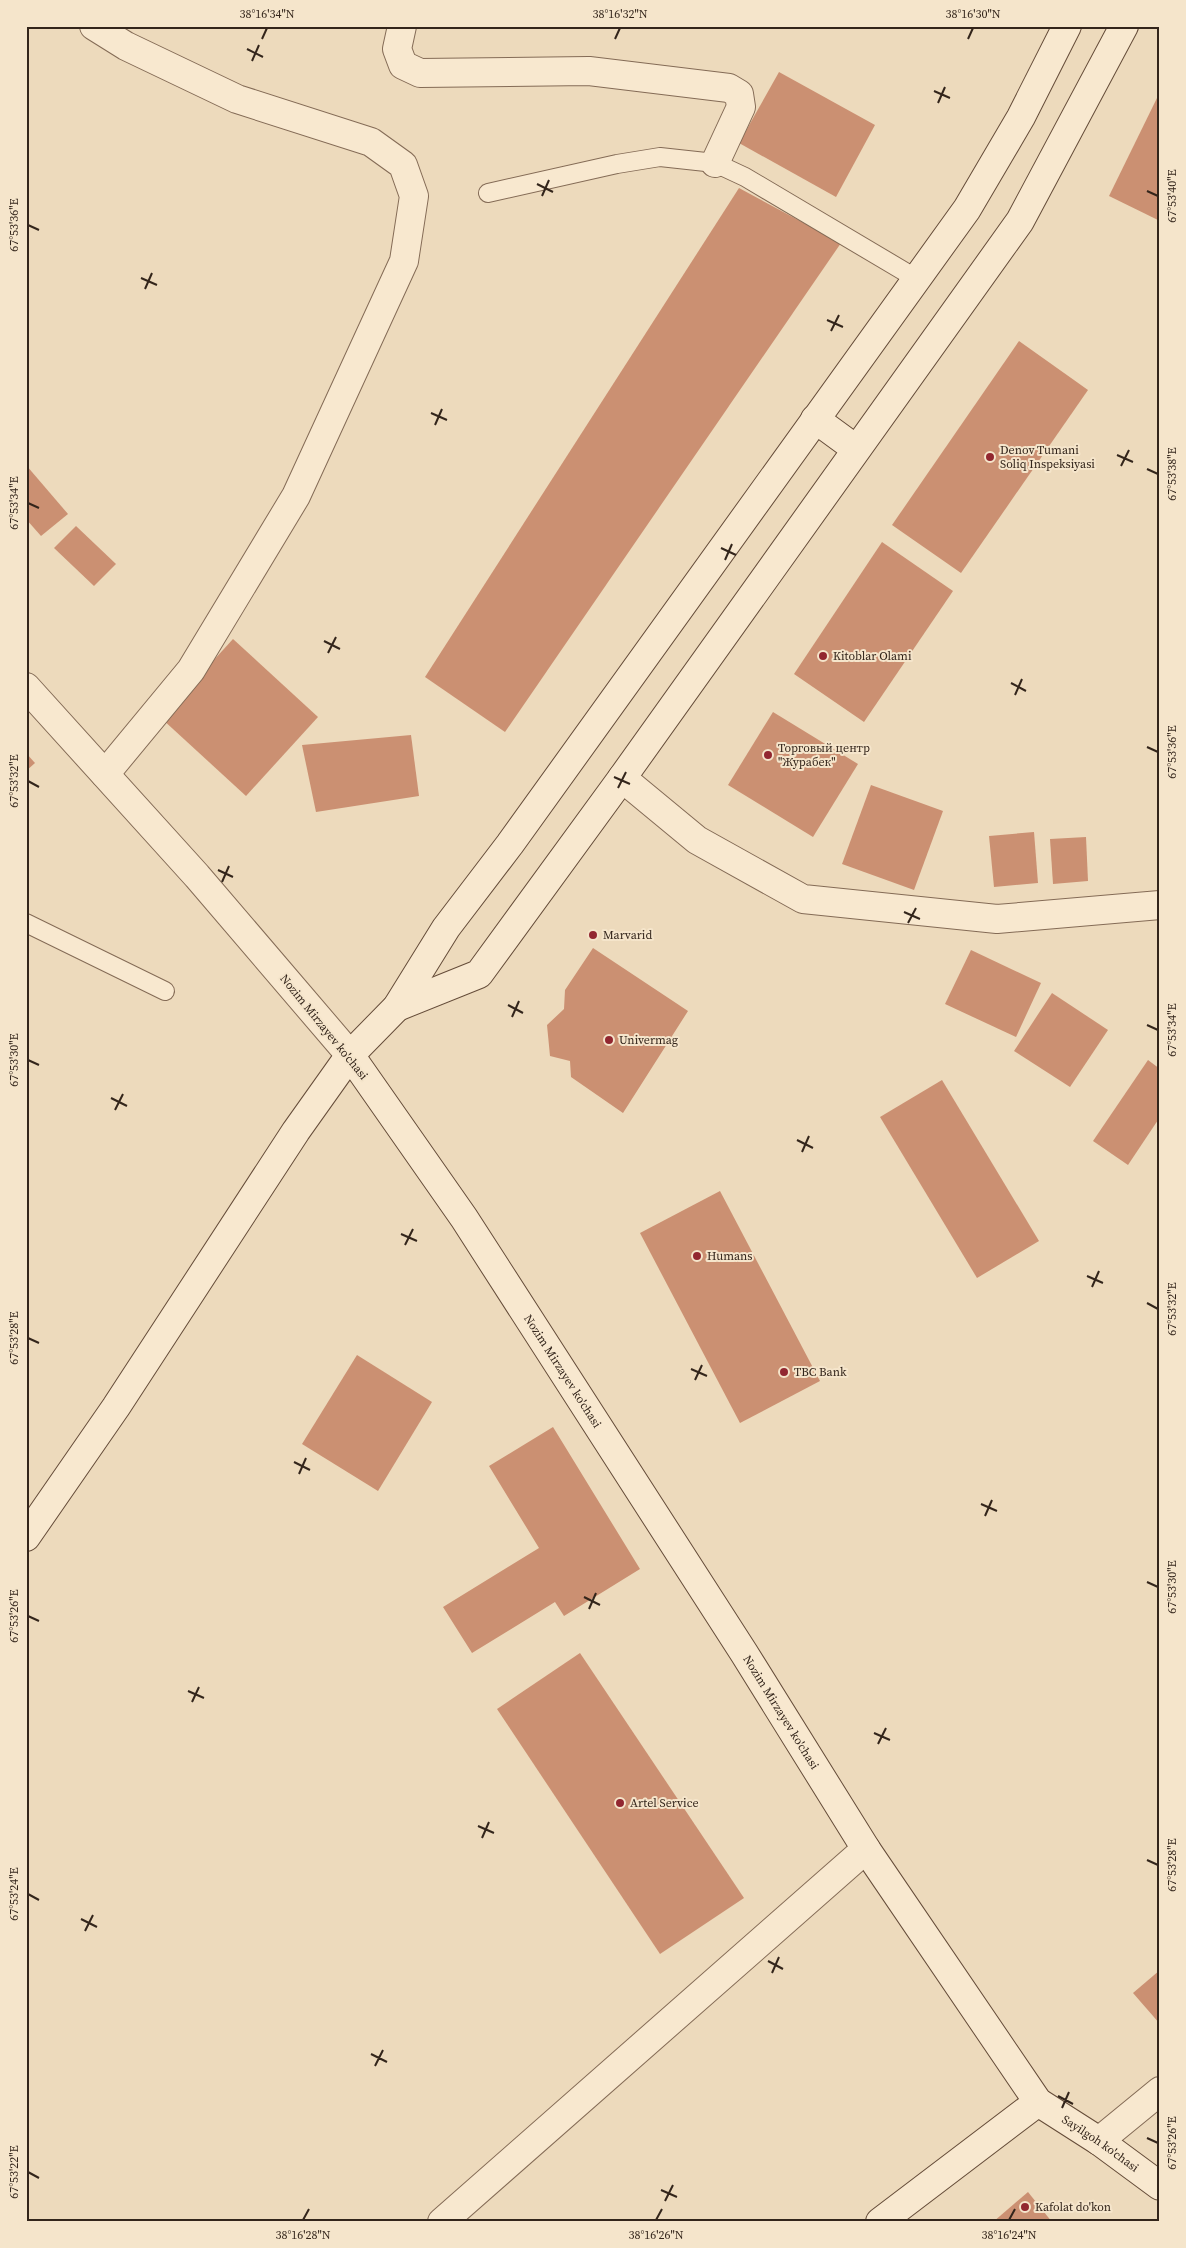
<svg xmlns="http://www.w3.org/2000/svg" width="1186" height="2248" viewBox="0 0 1186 2248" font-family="'Source Serif 4',serif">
<rect width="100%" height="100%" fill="#eddabc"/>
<g fill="#cb9072">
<polygon points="779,72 875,125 836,197 739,143"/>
<polygon points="1157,98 1160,99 1160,221 1109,196"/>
<polygon points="739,188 841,243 505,732 425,677"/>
<polygon points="1019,341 1088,390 961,573 892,525"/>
<polygon points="26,465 68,514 41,536 26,519"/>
<polygon points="76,526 116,564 94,586 54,548"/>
<polygon points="882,542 953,591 864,722 794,674"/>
<polygon points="233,639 318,717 246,796 161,718"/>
<polygon points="773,712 858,764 813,837 728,785"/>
<polygon points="411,735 419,796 316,812 302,745"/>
<polygon points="26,753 35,763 26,771"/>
<polygon points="871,785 943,811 914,890 842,864"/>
<polygon points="1034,832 1038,883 994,887 989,836"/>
<polygon points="1086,837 1088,881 1053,884 1050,839"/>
<polygon points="593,948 688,1011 623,1113 571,1077 570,1061 550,1056 547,1025 564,1009 565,990"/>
<polygon points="971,950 1041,983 1016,1037 945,1004"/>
<polygon points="1052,993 1108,1030 1070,1087 1014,1051"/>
<polygon points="1148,1060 1160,1069 1160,1117 1128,1165 1093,1141"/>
<polygon points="942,1080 1039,1241 977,1278 880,1117"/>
<polygon points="720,1191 820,1381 740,1423 640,1233"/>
<polygon points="357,1355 432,1402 378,1491 302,1444"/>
<polygon points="553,1427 640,1569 564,1616 555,1602 472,1653 443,1607 539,1548 489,1466"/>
<polygon points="580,1653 744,1898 660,1954 497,1709"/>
<polygon points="1160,1970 1160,2024 1133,1993"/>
<polygon points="1028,2192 1052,2222 993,2222"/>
</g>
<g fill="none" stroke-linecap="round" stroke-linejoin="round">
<defs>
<g id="lane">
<polyline points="488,193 617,164 660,157 715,163 745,177 917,279"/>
<polyline points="26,923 165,991"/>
</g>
<g id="street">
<polyline points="94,26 126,46 237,99 371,142 403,165 414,196 404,261 296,496 191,670 105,774"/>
<polyline points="402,26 397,49 403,65 420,73 589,71 729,88 739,94 741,107 715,163"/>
<polyline points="26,687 197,876 350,1055"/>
<polyline points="622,778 697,840 803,899 997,919 1160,905"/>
<polyline points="1099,2141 1160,2091"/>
<polyline points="442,2222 866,1849"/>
</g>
<g id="secondary">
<polyline points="815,419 856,449"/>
<polyline points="397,1007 479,974 622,778 1020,221 1124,26"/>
<path id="s1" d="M350,1055L464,1218L744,1653L866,1849L1038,2102L1099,2141L1160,2186"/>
<polyline points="26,1537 116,1407 296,1131 350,1055 397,1007 446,928 510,844 967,209 1021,117 1067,26"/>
<polyline points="880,2222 1038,2102"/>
</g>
</defs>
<use href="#lane" stroke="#846b56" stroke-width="20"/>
<use href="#street" stroke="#846b56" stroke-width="30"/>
<use href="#secondary" stroke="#654c39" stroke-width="30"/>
<use href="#lane" stroke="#f8e8cf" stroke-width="18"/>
<use href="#street" stroke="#f8e8cf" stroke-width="28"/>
<use href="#secondary" stroke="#f8e8cf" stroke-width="28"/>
</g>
<path fill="none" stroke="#33251b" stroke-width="2" d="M262,39L267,28M615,39L620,28M968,39L973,28M247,49L263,57M252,61L259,45M934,91L950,98M938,103L945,87M537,184L553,192M1147,191L1158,196M542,196L549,180M28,225L39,230M141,278L157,285M145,289L152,273M827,320L843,327M831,331L839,315M431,413L447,420M435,425L442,409M1117,455L1133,462M1121,466L1129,450M1147,469L1158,474M28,503L39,508M721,548L736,555M725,560L732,544M324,641L340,649M328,653L336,637M1011,683L1026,691M1015,695L1022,679M1147,747L1158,752M614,777L630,784M28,781L39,787M618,788L626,772M218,870L233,877M222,882L229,866M904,912L920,919M908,923L916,908M508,1005L523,1013M512,1017L519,1001M1147,1025L1158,1030M28,1060L39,1065M111,1098L127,1106M115,1110L123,1094M797,1140L813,1148M802,1152L809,1136M401,1234L417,1241M405,1245L413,1229M1087,1276L1103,1283M1092,1287L1099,1271M1147,1303L1158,1309M28,1338L39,1343M691,1369L707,1376M695,1380L702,1365M294,1462L310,1470M299,1474L306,1458M981,1504L997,1511M985,1516L992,1500M1147,1582L1158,1587M584,1597L600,1605M589,1609L596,1593M28,1616L39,1621M188,1691L204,1698M192,1702L199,1687M874,1733L890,1740M878,1744L886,1728M478,1826L494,1833M482,1838L489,1822M1147,1860L1158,1865M28,1894L39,1900M81,1919L97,1927M85,1931L93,1915M768,1961L783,1969M772,1973L779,1957M371,2054L387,2062M375,2066L383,2050M1058,2096L1073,2104M1062,2108L1069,2092M1147,2138L1158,2143M28,2172L39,2178M661,2190L677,2197M665,2201L673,2185M303,2220L309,2209M656,2220L662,2209M1009,2220L1015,2209"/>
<g fill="#922730" stroke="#f5e5cb" stroke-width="2">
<circle cx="990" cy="457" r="5"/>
<circle cx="823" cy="656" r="5"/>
<circle cx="768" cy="755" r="5"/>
<circle cx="593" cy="935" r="5"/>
<circle cx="609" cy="1040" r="5"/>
<circle cx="697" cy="1256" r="5"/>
<circle cx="784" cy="1372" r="5"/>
<circle cx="620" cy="1803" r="5"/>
<circle cx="1025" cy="2207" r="5"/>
</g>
<g text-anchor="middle" stroke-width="4" stroke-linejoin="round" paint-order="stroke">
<g font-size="12" fill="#33251b" stroke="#f5e5cb" text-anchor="start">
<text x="1000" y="454">Denov Tumani<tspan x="1000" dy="14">Soliq Inspeksiyasi</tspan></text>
<text x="833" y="660">Kitoblar Olami</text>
<text x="778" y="752">Торговый центр<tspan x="778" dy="14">"Журабек"</tspan></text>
<text x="603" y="939">Marvarid</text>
<text x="619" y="1044">Univermag</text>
<text x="707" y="1260">Humans</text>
<text x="794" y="1376">TBC Bank</text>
<text x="630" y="1807">Artel Service</text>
<text x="1035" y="2211">Kafolat do'kon</text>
</g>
<g font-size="12" fill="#33251b" stroke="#f5e5cb">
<text transform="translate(324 1027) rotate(51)" y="4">Nozim Mirzayev ko'chasi</text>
<text dy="4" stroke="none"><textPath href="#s1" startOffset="381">Nozim Mirzayev ko'chasi</textPath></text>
<text dy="4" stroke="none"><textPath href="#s1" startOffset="786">Nozim Mirzayev ko'chasi</textPath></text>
<text dy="4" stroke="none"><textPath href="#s1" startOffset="1328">Sayilgoh ko'chasi</textPath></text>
</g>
</g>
<rect width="1186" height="2248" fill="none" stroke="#f5e5cb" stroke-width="55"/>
<rect x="28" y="28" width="1130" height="2192" fill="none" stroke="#33251b" stroke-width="2"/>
<g font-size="12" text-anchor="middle" fill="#33251b">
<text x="267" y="18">38°16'34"N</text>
<text x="620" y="18">38°16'32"N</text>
<text x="973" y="18">38°16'30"N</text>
<text transform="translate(1172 196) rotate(-90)" y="4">67°53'40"E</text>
<text transform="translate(14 225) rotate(-90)" y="4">67°53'36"E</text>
<text transform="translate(1172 474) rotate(-90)" y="4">67°53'38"E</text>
<text transform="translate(14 503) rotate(-90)" y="4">67°53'34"E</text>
<text transform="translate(1172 752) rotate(-90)" y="4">67°53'36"E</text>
<text transform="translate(14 781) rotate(-90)" y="4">67°53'32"E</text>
<text transform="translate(1172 1030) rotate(-90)" y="4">67°53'34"E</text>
<text transform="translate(14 1060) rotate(-90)" y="4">67°53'30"E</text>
<text transform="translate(1172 1309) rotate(-90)" y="4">67°53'32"E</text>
<text transform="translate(14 1338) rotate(-90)" y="4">67°53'28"E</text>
<text transform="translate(1172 1587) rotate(-90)" y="4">67°53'30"E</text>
<text transform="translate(14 1616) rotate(-90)" y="4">67°53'26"E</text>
<text transform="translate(1172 1865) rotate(-90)" y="4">67°53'28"E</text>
<text transform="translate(14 1894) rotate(-90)" y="4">67°53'24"E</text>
<text transform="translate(1172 2143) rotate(-90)" y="4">67°53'26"E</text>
<text transform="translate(14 2172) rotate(-90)" y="4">67°53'22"E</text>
<text x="303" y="2239">38°16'28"N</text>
<text x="656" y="2239">38°16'26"N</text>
<text x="1009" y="2239">38°16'24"N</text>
</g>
</svg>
